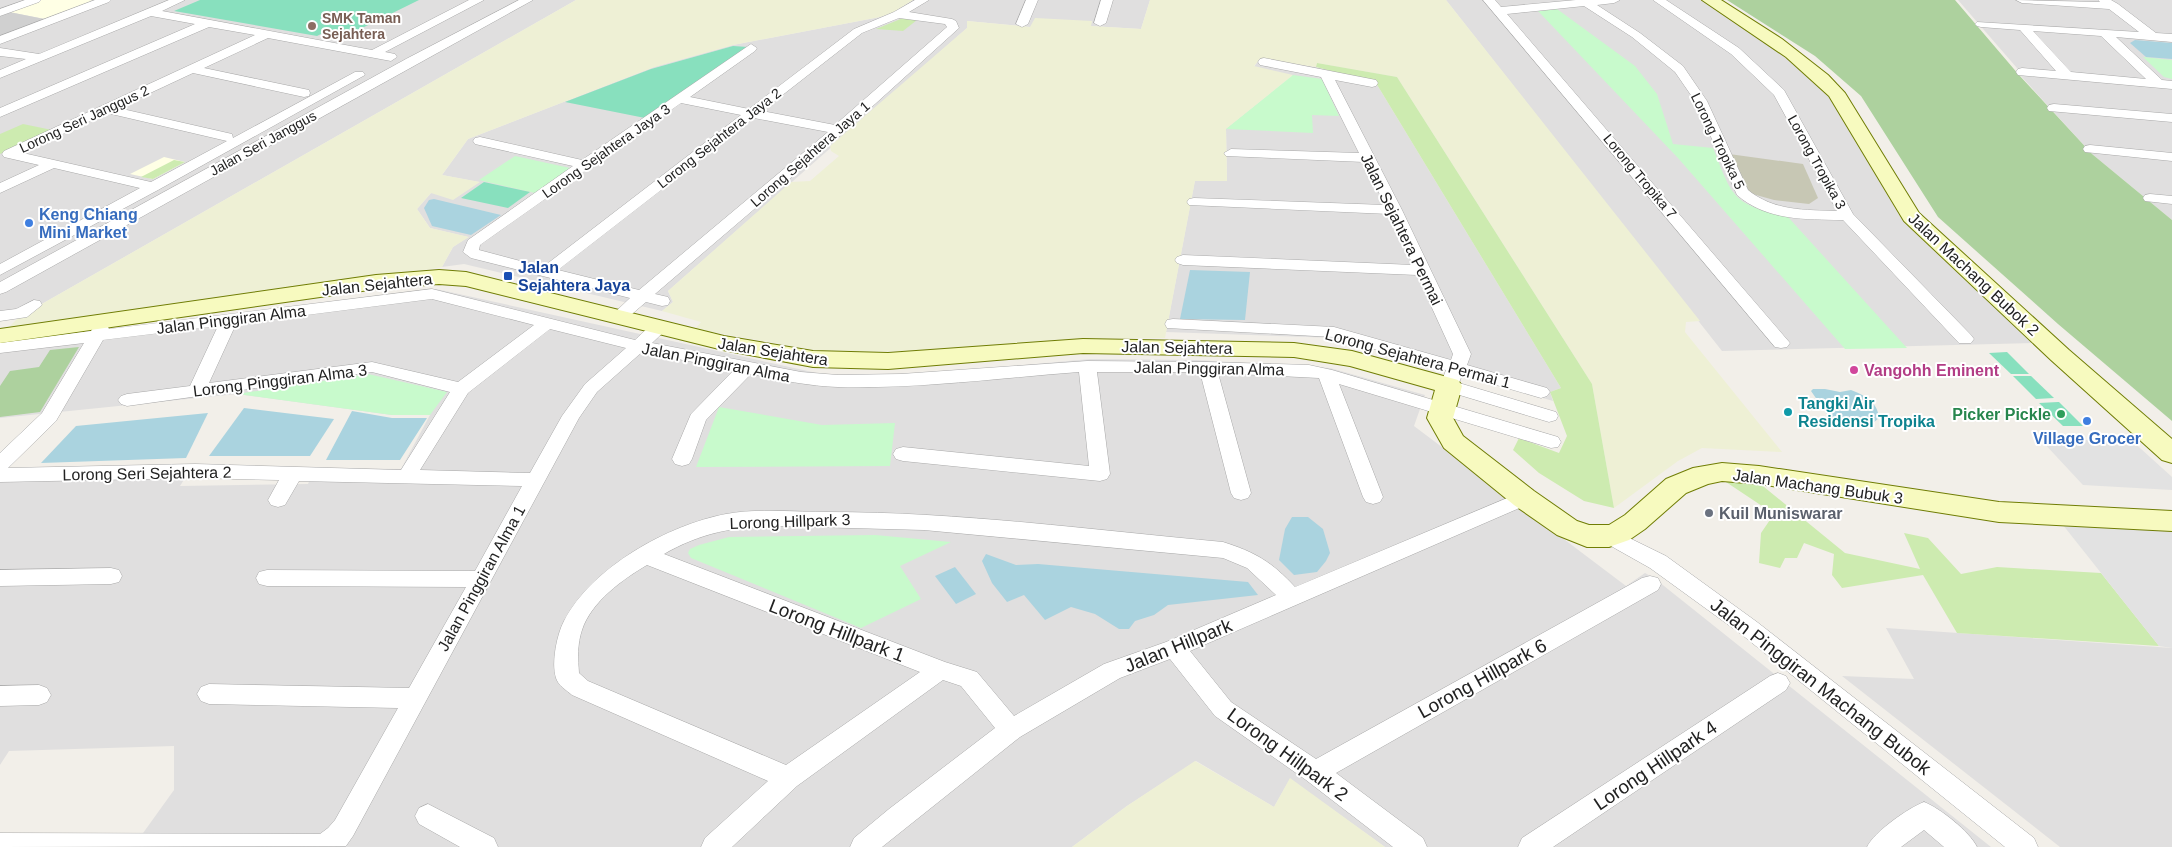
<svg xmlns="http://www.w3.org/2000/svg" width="2172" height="847" viewBox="0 0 2172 847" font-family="Arial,sans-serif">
<rect width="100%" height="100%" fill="#f2efe9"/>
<g fill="#e0dfdf">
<polygon points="0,0 576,0 19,317 0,320"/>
<polygon points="913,0 1150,0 1141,29 1090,26 1092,21 1030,27 967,21 967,28 668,291 673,302 662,311 464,264 442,267 453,247 468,237 430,228 417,209 431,193 479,182 442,175 468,139 654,67 733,45 880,17 892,13"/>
<polygon points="1446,0 1705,0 1785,54 1826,90 1899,215 2035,343 1722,351"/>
<polygon points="1958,0 2172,0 2172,220 2092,154 2020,75 2023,75"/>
<polygon points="1259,59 1316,67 1376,83 1561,388 1550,392 1553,401 1337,338 1166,332 1195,180 1227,181 1226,129 1293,76 1254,67"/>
<polygon points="436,289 826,375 937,373 1090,359 1196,360 1330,368 1425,395 1414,426 1626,586 1645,573 1654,578 1991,847 1385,847 1290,779 1274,807 1196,761 1127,806 1072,847 133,847 174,790 174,746 9,751 0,765 0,472 190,470 180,486 308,484 315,468 401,469 430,415 392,415 237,394 0,418 0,345"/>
<polygon points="1886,628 2172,648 2172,847 2060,847 1842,676 1914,679"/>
</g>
<g fill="#ffffe5">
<polygon points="41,0 89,0 93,1 45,19 9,12"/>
<polygon points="164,157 185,162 153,179 130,174"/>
</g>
<polygon fill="#d0d0d0" points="9,12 49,20 0,39 0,15"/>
<polygon fill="#c7c7b4" points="1729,154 1803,164 1818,198 1809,204 1774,200 1749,193"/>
<g fill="#eef0d5">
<polygon points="576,0 913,0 892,13 880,17 733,45 654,67 468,139 442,175 480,182 453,200 431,193 417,209 430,228 469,237 453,247 442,267 425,270 9,327 19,317"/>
<polygon points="1150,0 1446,0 1700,321 1686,322 1685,332 1782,452 1702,448 1678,461 1614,508 1592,384 1397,77 1317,63 1316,67 1260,59 1254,66 1293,75 1226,129 1227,181 1195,181 1165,338 1070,339 950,350 831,353 695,329 701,322 662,311 673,302 668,291 791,182 810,181 839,156 831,151 830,146 967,28 967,21 1030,27 1035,18 1092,21 1091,26 1141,29"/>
<polygon points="1195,761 1274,807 1290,778 1385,847 1072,847 1127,806"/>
</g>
<g fill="#cdebb0">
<polygon points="903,18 917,20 903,31 876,29"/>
<polygon points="1317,63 1397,77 1592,384 1614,508 1584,501 1539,473 1513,450 1519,438 1559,453 1567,436 1550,392 1561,388 1376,83 1316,67"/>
<polygon points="23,124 52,130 0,154 0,134"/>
<polygon points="174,160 185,162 153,179 141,177"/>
<polygon points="1726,482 1758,482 1845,553 1920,569 1904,533 1928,538 1961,574 1997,567 2101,573 2159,646 1957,633 1923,575 1842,588 1832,575 1834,554 1804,543 1797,558 1785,558 1780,568 1759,563 1761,533 1774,514"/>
</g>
<g fill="#add19e">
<polygon points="1727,0 1955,0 2019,75 2092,154 2172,220 2172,421 2058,324 1938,217 1861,96 1815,56"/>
<polygon points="79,347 40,412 0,417 0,386 10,371 39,367 50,350"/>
</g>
<g fill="#c8facc">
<path d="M1557,9L1635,66L1657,94L1673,144L1713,148C1733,198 1732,204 1788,217L1907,348L1845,349L1678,158L1538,11Z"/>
<polygon points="2143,57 2172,60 2172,79 2164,77"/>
<polygon points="1293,75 1322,79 1339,116 1312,115 1313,133 1226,129"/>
<polygon points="515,156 570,168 535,193 479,180"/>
<polygon points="368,374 447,392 430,415 392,415 237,394"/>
<polygon points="719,407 822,425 895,423 890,466 696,467"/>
<polygon points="875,535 951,542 900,566 921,599 861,628 691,558 688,553 690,549 699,545 729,537"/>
</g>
<g fill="#88e0be">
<polygon points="200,0 419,0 350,34 329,30 317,36 174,11"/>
<polygon points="733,46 748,47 645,118 565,102 651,69"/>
<polygon points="484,182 530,192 508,208 461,198"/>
<polygon points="2007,352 2029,374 2011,374 1989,353"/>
<polygon points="2013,376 2031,376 2054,398 2036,399"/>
<polygon points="2058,402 2059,402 2083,426 2063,426 2039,403"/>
</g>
<g fill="#e2e2e2">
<polygon points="2130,439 2172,477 2172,490 2083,485 2042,441"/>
<polygon points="2063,525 2172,531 2172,648 2159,646"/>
</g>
<g fill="#aad3df">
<polygon points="2135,40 2172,43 2172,59 2146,57 2130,43"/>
<polygon points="434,199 501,215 471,235 432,226 424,208 429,200"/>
<polygon points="1190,270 1250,272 1245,320 1180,319"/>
<path d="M1813,389H1825L1840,392L1851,390C1864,395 1878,402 1879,418L1873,423L1831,420L1811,391Z"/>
<polygon points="244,408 334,419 310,456 209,456"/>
<polygon points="352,411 392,418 427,418 400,460 326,460"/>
<polygon points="208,413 186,458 41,463 76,426"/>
<polygon points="1292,517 1308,517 1323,529 1330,553 1326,561 1317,572 1294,575 1279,560 1285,529"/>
<polygon points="986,554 1016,565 1038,564 1248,582 1258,595 1168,605 1154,615 1135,621 1129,629 1119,629 1095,614 1071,607 1045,620 1024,595 1007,602 992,583 982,561"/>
<polygon points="955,567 976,594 956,604 935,576"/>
</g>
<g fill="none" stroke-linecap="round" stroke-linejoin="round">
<defs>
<g id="street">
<polygon points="25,0 41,0 39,2 0,16 0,9"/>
<polygon points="95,0 111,0 109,2 0,44 0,36"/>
<path d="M169,0H185L162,11L372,50L469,0H484L385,52L395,54L397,57L391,61L268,38L204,68L309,90L310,93L309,96L304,97L193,73L118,108L232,134L233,138L355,72H363L365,75L158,190L0,275V264L140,188L54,168L0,193V183L39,165L4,157L2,154L4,151L255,35L209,27L0,117V108L195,24L151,16L0,78V70L26,59L0,56V48L39,54ZM107,113L227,141L151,182L23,153Z"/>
<polygon points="519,0 533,0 6,292 0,294 0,282 406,59"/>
<path d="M915,0H929L909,12L952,19L956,21L959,28L843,133L655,294L668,297L670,301L668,305L662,306L646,302L625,320H613L611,316L630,298L471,258L463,252L468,240L573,166L475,144L473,141L475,138L480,137L582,160L751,44L757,48L755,51L690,97L749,109L854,29L894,12ZM899,18L945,24L947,27L835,125L762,111L862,33ZM681,103L741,115L543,267L479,250L480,245ZM754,118L828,132L639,290L558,270Z"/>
<polygon points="1026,0 1038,0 1028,24 1022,27 1016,24"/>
<polygon points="1101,0 1113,0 1106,23 1100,26 1094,23"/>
<path d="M1483,0H1495L1501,7L1576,0H1620L1614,3L1597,5L1640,33L1683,66L1707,101L1748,190C1774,211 1805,210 1837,211L1774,95L1731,54L1653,0H1666L1739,48L1784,90L1853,214L1971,335L1974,339L1971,343H1959L1843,220C1805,219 1767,221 1737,195L1695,101L1675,72L1632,37L1584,6L1507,14L1790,343L1787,347L1781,348L1775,347Z"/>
<path d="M2016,0L2100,2L2098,0H2111L2118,4L2156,33L2172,34V42L2116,37L2162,80L2172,81V89L2018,75L2016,72L2018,69L2022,68L2056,71L2020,30L1981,27L1977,26L1975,24L1977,22L2139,32L2109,9L2022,3ZM2033,31L2101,36L2146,79L2071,72Z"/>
<polygon points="1264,58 1376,80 1378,83 1376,86 1372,87 1335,80 1402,210 1471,354 1467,365 1547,388 1550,392 1547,396 1541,398 1462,375 1459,383 1556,412 1558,416 1556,420 1549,422 1443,390 1440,386 1446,370 1333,337 1167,328 1165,324 1167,320 1173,319 1334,327 1451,360 1453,354 1417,275 1183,265 1177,263 1175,260 1177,257 1183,255 1413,265 1389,214 1189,205 1187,202 1189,199 1194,198 1385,205 1364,162 1226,156 1224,153 1231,149 1359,153 1321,77 1260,65 1258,62 1260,59"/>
<polygon points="2054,104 2172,114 2172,122 2049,111 2047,108 2049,105"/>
<polygon points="2090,145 2172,153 2172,161 2085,152 2083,149 2085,146"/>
<polygon points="2150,194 2172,196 2172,204 2145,201 2143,198 2145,195"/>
<path d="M432,289L635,340C644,332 653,320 666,323L669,327L652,343L801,372L838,375L901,374L1087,361L1207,362L1309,365L1332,370L1558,437L1561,442L1558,447L1551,448L1339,384L1383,497L1380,502L1373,504L1366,502L1363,497L1319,378L1218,373L1251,493L1248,498L1241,500L1234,498L1231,493L1200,372H1097L1110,474L1107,479L1100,481L903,461L896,459L893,454L896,449L903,447L1089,466L1079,372C999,378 918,389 838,387C809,386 780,380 751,374L706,420L692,459L689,464L682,466L675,464L672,459L691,414L734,370L642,352L597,392L579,418L353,836L346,846L0,847V833L320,834L328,828L335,820L398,708L209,704L201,701L197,694L201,687L209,684L409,688L466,587L267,586L259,584L256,578L259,572L267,570L475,571L522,486L299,481L285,505L278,507L271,505L268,500L279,480L195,478L0,482V453L42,413L84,343L0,353V343L91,331L95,325H107L109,329ZM432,299L534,325L458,382L372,362L209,383L236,324ZM218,326L190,386L127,394L121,396L118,400L121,404L127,406L372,372L450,392L401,470L195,464L8,468L56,421L103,340ZM550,329L626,348L585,384L562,416L530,473L420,470L468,393Z"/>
<polygon points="34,300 40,301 42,305 27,317 0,321 0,311 16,309"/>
<path d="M1524,491L1531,493L1534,498L1531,503L1190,651L1231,702L1316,759L1642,578L1650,576L1658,578L1661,584L1658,590L1336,773L1423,838L1427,847H1393L1306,780L1215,716L1170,659L1120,678L1020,737L882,847H850L854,838L889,809L995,728L961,686L943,680L797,786L732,847H701L705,838L768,781L572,695C566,690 558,685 556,678C551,663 557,634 564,621C592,567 668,525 726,514C760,508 794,512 828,512C960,512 1092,530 1223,542C1255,552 1272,562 1295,587ZM776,526L924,530L1223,558L1247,568L1276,595L1166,642L1104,664L1014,716L977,672L945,662L664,554C700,533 736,526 776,526ZM647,565L920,672L786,765L588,681L579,673C578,659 577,644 582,630C591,602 623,579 647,565Z"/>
<polygon points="1609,528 1666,556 1757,622 2034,838 2038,847 2005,847 1741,634 1650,568 1602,541 1599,536 1602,531"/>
<polygon points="111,568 119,570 122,576 119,582 111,584 0,586 0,570"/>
<polygon points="1778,673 1786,676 1790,683 1786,690 1553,847 1518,847 1522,838 1770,676"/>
<polygon points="39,685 47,688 51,695 47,702 39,705 0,706 0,686"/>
<path d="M1924,802C1940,808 1970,832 1977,847H1944L1924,830L1901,847H1867C1874,832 1908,808 1924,802Z"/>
<polygon points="428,804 494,838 498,847 460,847 419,824 415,816 419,808"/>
</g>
<g id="secondary">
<polygon points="1702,0 1721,0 1782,39 1828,75 1845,93 1919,213 2069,350 2172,439 2172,463 2162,460 2051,360 1904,221 1829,96 1786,57"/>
<polygon points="439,270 466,272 724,336 813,351 888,353 1083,339 1294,343 1352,351 1458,380 1462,386 1453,418 1463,436 1534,491 1577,521 1589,525 1609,525 1625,515 1666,479 1693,468 1722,463 1759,466 1999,502 2172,511 2172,531 1999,522 1759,484 1722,481 1708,484 1686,493 1645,529 1629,540 1609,547 1587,547 1557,535 1514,505 1444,448 1427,418 1435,390 1350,366 1294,357 1083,353 888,369 813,367 723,350 466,286 439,284 376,289 0,343 0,329 376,275"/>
</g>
</defs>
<use href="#street" stroke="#a9a9a9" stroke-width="1"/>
<use href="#secondary" stroke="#707d05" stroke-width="2"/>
<use href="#street" fill="#fff" fill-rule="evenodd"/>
<use href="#secondary" fill="#f7fabf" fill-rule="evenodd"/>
</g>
<circle fill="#8d6e63" stroke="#fff" stroke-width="2" cx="312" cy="26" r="5"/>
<g fill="#3f7fe0" stroke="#fff" stroke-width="2">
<circle cx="29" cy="223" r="5"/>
<circle cx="2087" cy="421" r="5"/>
</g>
<rect fill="#1a4fb4" stroke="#fff" stroke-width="2" x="503" y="271" width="10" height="10" rx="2.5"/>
<circle fill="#d1479c" stroke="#fff" stroke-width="2" cx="1854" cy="370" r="5"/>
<circle fill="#0f9aa8" stroke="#fff" stroke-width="2" cx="1788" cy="412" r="5"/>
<circle fill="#2e9e5b" stroke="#fff" stroke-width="2" cx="2061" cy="414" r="5"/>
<circle fill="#6b7280" stroke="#fff" stroke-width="2" cx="1709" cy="513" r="5"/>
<g text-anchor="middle" stroke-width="4" stroke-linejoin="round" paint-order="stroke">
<g font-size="14" font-weight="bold" fill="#785e54" stroke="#fff" text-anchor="start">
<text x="322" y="23">SMK Taman<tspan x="322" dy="16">Sejahtera</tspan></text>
</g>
<g font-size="14" fill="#222" stroke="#fff">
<text transform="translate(84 119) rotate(-25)" y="5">Lorong Seri Janggus 2</text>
<text transform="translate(719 138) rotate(-38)" y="5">Lorong Sejahtera Jaya 2</text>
<text transform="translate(1718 141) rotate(64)" y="5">Lorong Tropika 5</text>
<text transform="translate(263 143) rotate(-29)" y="5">Jalan Seri Janggus</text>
<text transform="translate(606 151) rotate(-35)" y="5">Lorong Sejahtera Jaya 3</text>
<text transform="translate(810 154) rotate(-41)" y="5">Lorong Sejahtera Jaya 1</text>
<text transform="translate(1817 162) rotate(61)" y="5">Lorong Tropika 3</text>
<text transform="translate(1640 176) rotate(50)" y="5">Lorong Tropika 7</text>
</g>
<g font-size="16" font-weight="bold" fill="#366cbe" stroke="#fff" text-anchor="start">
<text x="39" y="220">Keng Chiang<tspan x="39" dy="18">Mini Market</tspan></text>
<text x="2087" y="444" text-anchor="middle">Village Grocer</text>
</g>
<g font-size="16" fill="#222" stroke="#fff">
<text transform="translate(1402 229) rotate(64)" y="6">Jalan Sejahtera Permai</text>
<text transform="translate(1974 274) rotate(43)" y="6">Jalan Machang Bubok 2</text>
<text transform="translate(377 284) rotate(-6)" y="6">Jalan Sejahtera</text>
<text transform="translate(231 319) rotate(-7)" y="6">Jalan Pinggiran Alma</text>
<text transform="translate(1177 347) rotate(1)" y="6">Jalan Sejahtera</text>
<text transform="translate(773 351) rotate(9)" y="6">Jalan Sejahtera</text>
<text transform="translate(1418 358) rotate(15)" y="6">Lorong Sejahtera Permai 1</text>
<text transform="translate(716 362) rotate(11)" y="6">Jalan Pinggiran Alma</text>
<text transform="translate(1209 368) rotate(1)" y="6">Jalan Pinggiran Alma</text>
<text transform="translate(280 380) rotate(-7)" y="6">Lorong Pinggiran Alma 3</text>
<text transform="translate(147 473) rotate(-1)" y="6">Lorong Seri Sejahtera 2</text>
<text transform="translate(1818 486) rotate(8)" y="6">Jalan Machang Bubuk 3</text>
<text transform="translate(790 521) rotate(-2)" y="6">Lorong Hillpark 3</text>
<text transform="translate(481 578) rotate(-61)" y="6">Jalan Pinggiran Alma 1</text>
</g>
<g font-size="16" font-weight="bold" fill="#164399" stroke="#fff" text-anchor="start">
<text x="518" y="273">Jalan<tspan x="518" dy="18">Sejahtera Jaya</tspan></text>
</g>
<g font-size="16" font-weight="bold" fill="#b23c85" stroke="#fff" text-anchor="start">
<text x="1864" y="376">Vangohh Eminent</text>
</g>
<g font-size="16" font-weight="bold" fill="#0d838f" stroke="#fff" text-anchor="start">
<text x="1798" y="409">Tangki Air<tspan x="1798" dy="18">Residensi Tropika</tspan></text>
</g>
<g font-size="16" font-weight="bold" fill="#27864d" stroke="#fff" text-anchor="end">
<text x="2051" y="420">Picker Pickle</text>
</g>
<g font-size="16" font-weight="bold" fill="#5b616d" stroke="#fff" text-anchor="start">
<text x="1719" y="519">Kuil Muniswarar</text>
</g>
<g font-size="19" fill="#222" stroke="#fff">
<text transform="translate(837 630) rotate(21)" y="7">Lorong Hillpark 1</text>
<text transform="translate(1178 645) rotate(-22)" y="7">Jalan Hillpark</text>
<text transform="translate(1482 678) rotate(-29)" y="7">Lorong Hillpark 6</text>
<text transform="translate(1821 686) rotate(38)" y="7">Jalan Pinggiran Machang Bubok</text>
<text transform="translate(1288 754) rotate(36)" y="7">Lorong Hillpark 2</text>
<text transform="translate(1655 765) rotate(-34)" y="7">Lorong Hillpark 4</text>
</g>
</g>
</svg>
